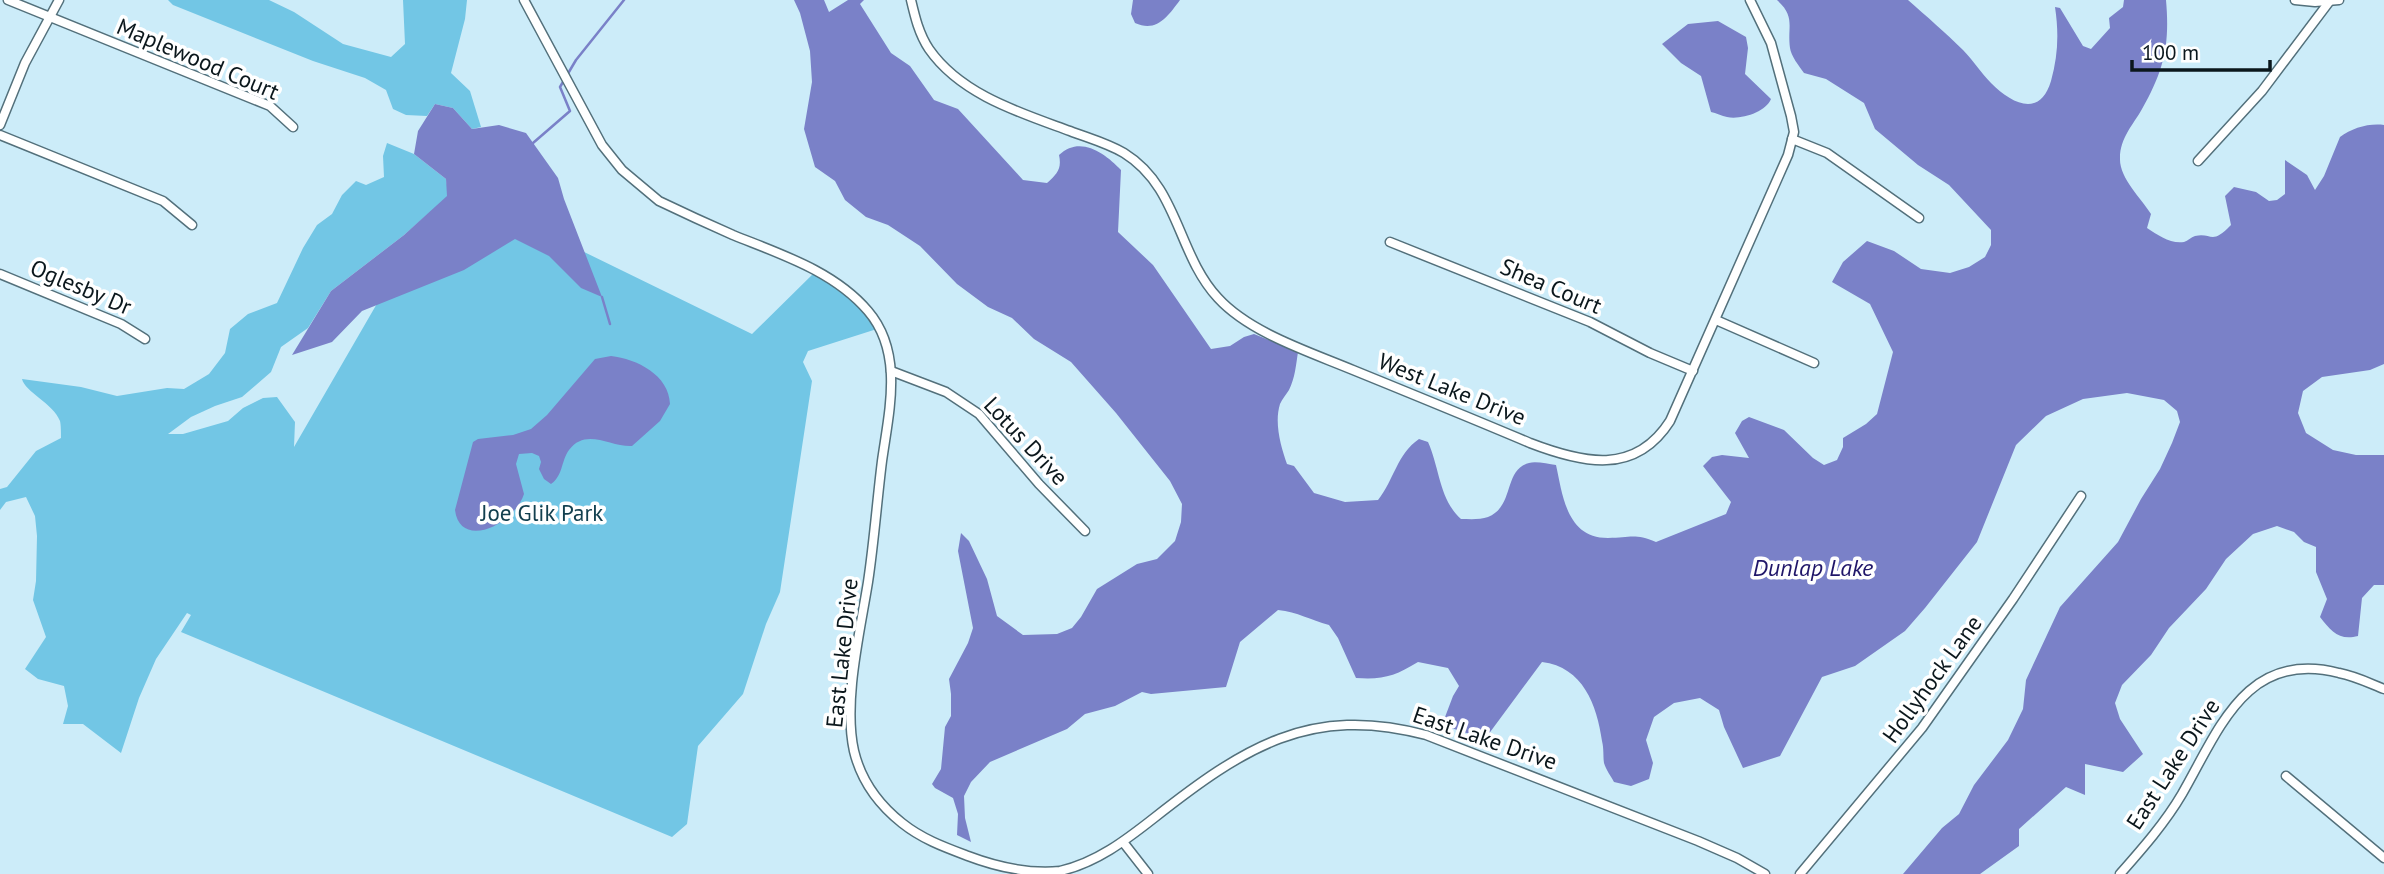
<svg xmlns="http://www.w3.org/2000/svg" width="2384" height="874" viewBox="0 0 2384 874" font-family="'PT Sans',sans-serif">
<rect width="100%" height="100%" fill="#ccecf9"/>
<g fill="#72c6e5" fill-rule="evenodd">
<polygon points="168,0 269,0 294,12 343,44 391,57 405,44 403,0 467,0 465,19 451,73 470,91 481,127 472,129 453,108 435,104 427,116 406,115 393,109 386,90 365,78 313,61 173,5"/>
<path d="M387,143L414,154L446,179L447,185L752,334L816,271L841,286L880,328L808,351L803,362L812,381L780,592L766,624L743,694L698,746L687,824L672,837L181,632L191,615L187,613L156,659L139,698L121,753L83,724H63L68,706L64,686L38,679L25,669L46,637L33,600L36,581L37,536L35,516L26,497L6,502L0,510V489L7,487L36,451L61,438C61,433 61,425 60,421C53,403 25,392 22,379L81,387L117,396L167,388L184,389L209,374L225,353L230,329L248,314L277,303L303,248L317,225L332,214L342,195L356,181L366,185L384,177L383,156ZM430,212L294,447L295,422L277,397L263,398L243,408L228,421L183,434H168L191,417L215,406L242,397L271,372L281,347L308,328L331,291L404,235Z"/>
</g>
<g fill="#7a81c8">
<path d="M794,0H824L829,12L848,0H864L860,4L891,53L910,66L934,100L958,109L1023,180L1047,183C1057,174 1062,169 1059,155C1080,135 1105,153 1121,170L1118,232L1153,265L1211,349L1230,346L1244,337L1254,334L1298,352C1296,365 1295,378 1289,390C1286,395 1282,399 1280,404C1274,423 1281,447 1287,464L1294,466L1314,493L1345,502L1378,500C1394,480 1397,454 1419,439L1428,442C1440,469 1439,499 1461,519C1469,519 1480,520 1488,517C1515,506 1503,470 1529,463C1536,461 1548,464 1556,465C1563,497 1567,538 1608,538C1630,538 1634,533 1656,542L1726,514L1731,502L1703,466L1712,457L1722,455L1749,458L1735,433L1742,421L1749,417L1784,430L1813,458L1824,465L1837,460L1843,447V438L1866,424L1877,414L1893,352L1870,304L1832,282L1843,262L1867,241L1894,251L1921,269L1950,273L1969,267L1985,257L1991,245V230L1949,185L1918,165L1875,129L1864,103L1826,79L1804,73C1799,66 1791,56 1790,48C1787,26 1796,17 1777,0H1908C1926,16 1946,33 1963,50C1973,60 1981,73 1991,83C2012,104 2040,118 2051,81C2058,56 2059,33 2055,7L2060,8L2083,46L2091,49L2110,28L2109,18L2123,7L2124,0H2166C2170,45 2164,70 2142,109C2133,125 2120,138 2120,158C2119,178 2141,198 2151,214L2147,228C2158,235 2170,244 2184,242C2188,241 2191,237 2195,236C2212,232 2211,246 2231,225L2225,196L2234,187L2256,192L2269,201L2277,200L2285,194V160L2307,175L2315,190L2324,176L2340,137C2352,128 2369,123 2384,125V364L2370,370L2322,377L2303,391L2298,413L2306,433L2333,450L2356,455H2384V585H2374L2362,598L2358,636C2339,641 2331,631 2320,617L2327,599L2316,572V547L2304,542L2294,532L2277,526L2253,534L2226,559L2206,589L2169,628L2151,655L2122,685L2115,703L2120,719L2143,754L2123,772L2085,764V795L2066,787L2019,829V846L1980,874H1903L1942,828L1959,814L1974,785L2008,740L2023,709L2026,680L2060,607L2118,542L2141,499L2160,469L2172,443L2180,422L2177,411L2164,400L2127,393L2083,399L2046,416L2016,445L1977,542L1925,608L1905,631L1855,666L1822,677L1780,756L1743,768L1724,727L1719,710L1700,698L1674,703L1654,717L1646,740L1653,763L1649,779L1631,786L1614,782C1611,776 1606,770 1604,763C1603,756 1604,749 1602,741C1597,705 1583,667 1542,662L1485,739L1442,725L1453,696L1459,686L1448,668L1418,662C1395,676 1383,680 1356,678L1338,638L1329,625C1310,620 1298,612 1278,610L1240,642L1226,687L1151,694L1142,692L1115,706L1085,714L1067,729L990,762L971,782L964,796L965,818L971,842L957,835L958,814L953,798L935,788L932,784L941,769L945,727L951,716V694L949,679L968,643L973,628L958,551L961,533L969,541L987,579L997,616L1023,635L1057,634L1072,628L1081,617L1097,589L1137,564L1157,559L1175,541L1181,522L1182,504L1170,481L1116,413L1071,362L1034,339L1012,318L988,307L957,284L920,246L888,225L866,217L845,200L835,181L815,167L804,129L812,82L810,51L800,13Z"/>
<path d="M1133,0H1180C1168,16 1157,33 1135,23L1131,14Z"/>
<path d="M1718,21L1746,37L1748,48L1745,74L1771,99C1766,112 1741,120 1727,117C1722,116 1716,113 1711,112L1701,76L1681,63L1662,44L1688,24Z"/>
<polygon points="435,104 453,108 472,129 499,125 526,133 558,178 564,199 602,297 581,288 549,256 515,239 464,270 362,311 332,342 292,355 331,291 404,235 447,196 446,179 414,154 418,131"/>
<path d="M611,356C637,359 669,375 670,404L660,421L632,446C610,447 586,427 569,450C561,461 563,476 551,484L544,479L539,469L541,462L539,456L532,453L519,454L516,464L524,494C514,525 460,550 455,510L473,442L478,439L513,435L531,429L547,415L595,359Z"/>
</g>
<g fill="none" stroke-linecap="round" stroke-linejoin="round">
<g stroke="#7a81c8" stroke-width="2.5">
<polyline points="533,143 570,111 560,87 576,60 624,0"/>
<polyline points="602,297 610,324"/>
</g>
<defs>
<g id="minor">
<polyline points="8,0 270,106 293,127"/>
<path d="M524,0L602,145L622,170L659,201C684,213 708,224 733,235C780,254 834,271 868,311C904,353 889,411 882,461C877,501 874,542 868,582C860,632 843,702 854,751C861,780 878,804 902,823C922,839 944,847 968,856C997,867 1028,874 1060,871C1096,863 1126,840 1154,818C1243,748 1310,704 1426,735L1698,841L1737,858L1765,874"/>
<path d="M911,0C915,17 919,34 929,49C961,95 1021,113 1070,131C1088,138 1107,143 1124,153C1179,187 1177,254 1218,298C1250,333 1310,352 1353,370C1412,394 1471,418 1530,443C1582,463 1635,476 1670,421L1788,155L1794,132L1791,116L1771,43L1750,0"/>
<polyline points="2295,0 2315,2 2339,0"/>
<polyline points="0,125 25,63 59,0"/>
<polyline points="0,135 163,201 192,225"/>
<polyline points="1792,139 1827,153 1919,218"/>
<polyline points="2198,161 2262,91 2329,2"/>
<polyline points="1390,242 1590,322 1650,353 1693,371"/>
<polyline points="0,274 121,324 145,339"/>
<polyline points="1716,320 1814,363"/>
<polyline points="891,371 946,392 979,414 1039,484 1085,531"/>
<polyline points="2286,776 2384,858"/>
<polyline points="1123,842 1148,874"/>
<polyline points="1800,874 1922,728 2013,599 2081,496"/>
<path d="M2120,874C2142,849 2165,823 2182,794C2219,730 2246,649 2339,673C2355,676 2369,683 2384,689"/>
</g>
</defs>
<use href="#minor" stroke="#53707b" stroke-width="11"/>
<use href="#minor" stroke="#fff" stroke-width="8"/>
</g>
<g text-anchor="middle" stroke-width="7" stroke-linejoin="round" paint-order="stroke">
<g font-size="23" fill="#0b171c" stroke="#fff">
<text transform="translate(198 59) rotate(23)" y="8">Maplewood Court</text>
<text transform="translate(1551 286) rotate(23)" y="8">Shea Court</text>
<text transform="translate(81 287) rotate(23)" y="8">Oglesby Dr</text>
<text transform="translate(1452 389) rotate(22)" y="8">West Lake Drive</text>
<text transform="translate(1026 441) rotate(47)" y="8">Lotus Drive</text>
<text transform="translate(842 653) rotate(-84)" y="8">East Lake Drive</text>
<text transform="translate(1932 679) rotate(-54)" y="8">Hollyhock Lane</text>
<text transform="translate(1485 738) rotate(19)" y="8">East Lake Drive</text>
<text transform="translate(2173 764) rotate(-57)" y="8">East Lake Drive</text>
</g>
<g font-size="23" fill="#13404f" stroke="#fff">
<text x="542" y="521">Joe Glik Park</text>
</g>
<g font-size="24" font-style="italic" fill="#201669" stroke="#fff">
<text x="1813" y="576">Dunlap Lake</text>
</g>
</g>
<path d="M2132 60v10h138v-10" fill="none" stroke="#0b171c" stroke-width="3.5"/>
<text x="2142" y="60" font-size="21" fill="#0b171c" stroke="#ffffff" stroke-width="5" paint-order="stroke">100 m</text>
</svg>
